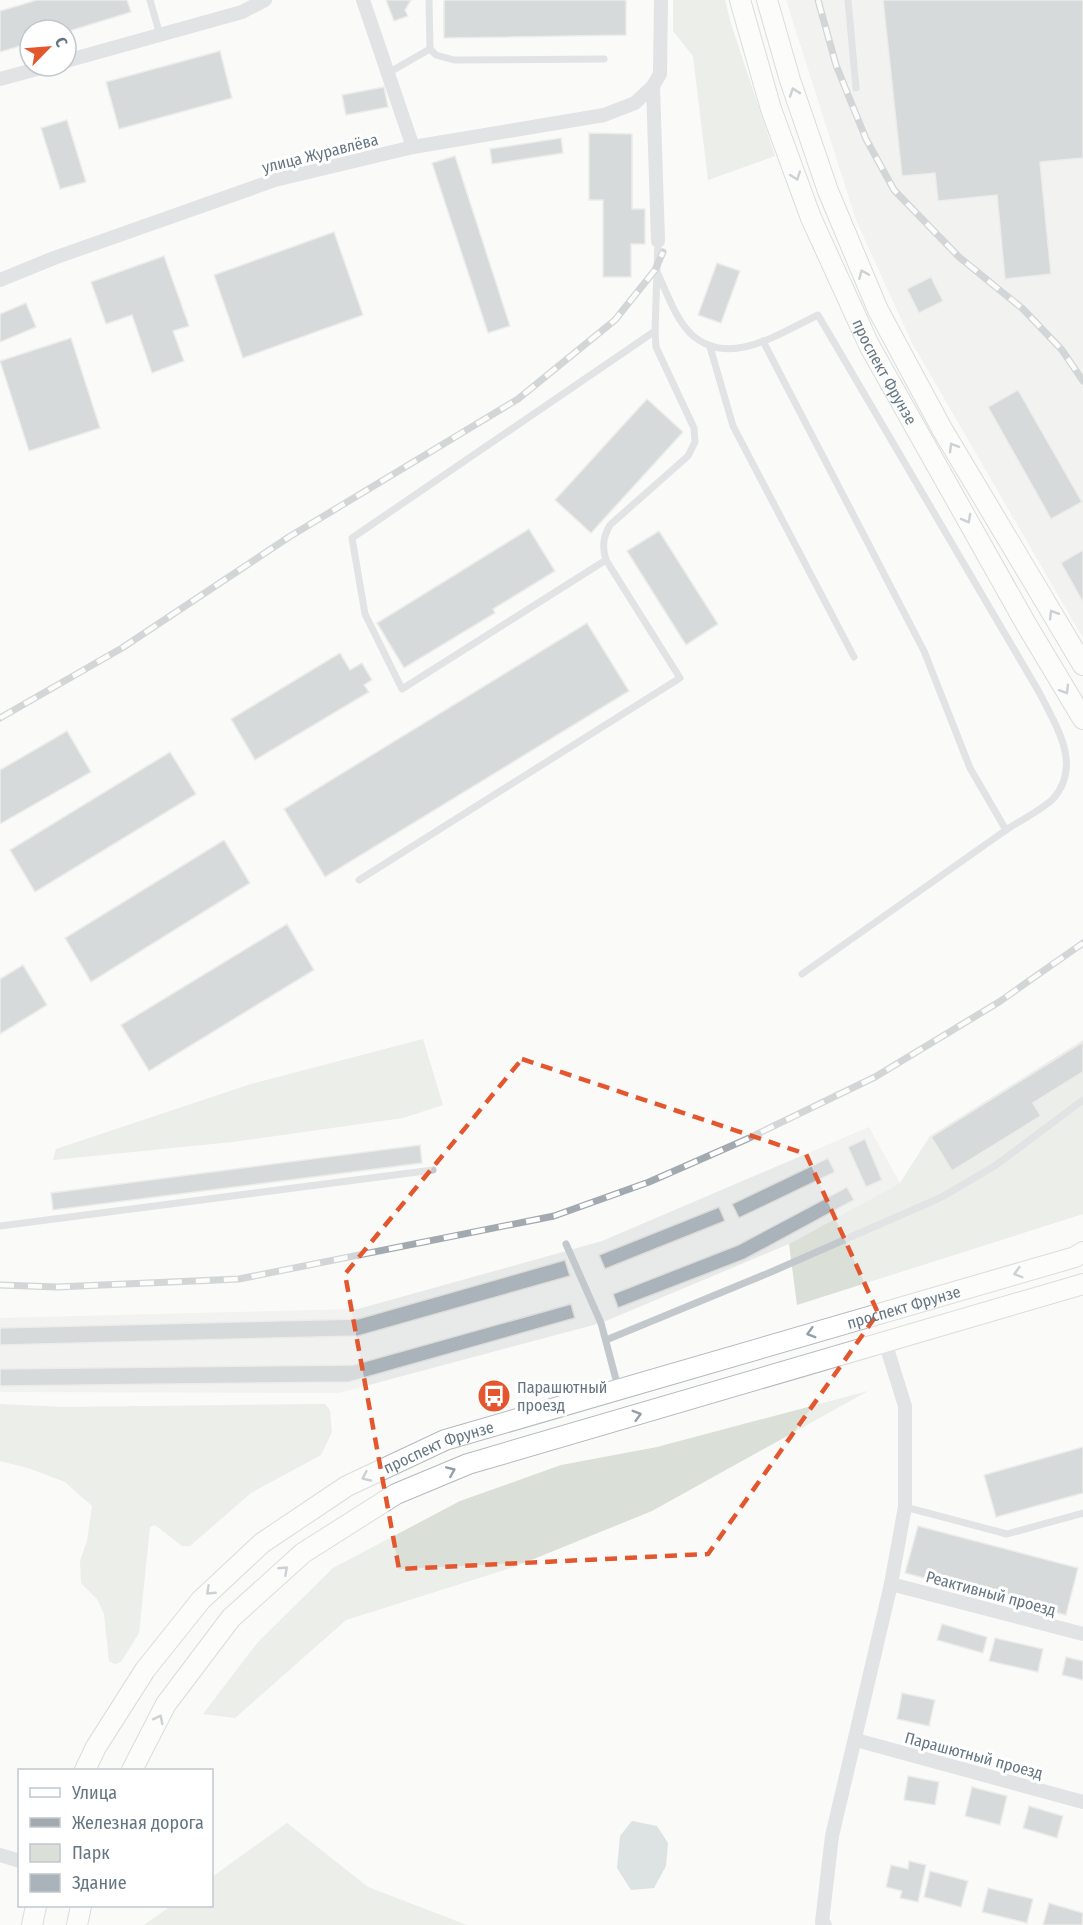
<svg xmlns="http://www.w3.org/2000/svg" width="1083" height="1925" viewBox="0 0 1083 1925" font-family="'Fira Sans Condensed',sans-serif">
<rect width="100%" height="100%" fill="#fafaf8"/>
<g fill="#e8e9e9">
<polygon points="786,0 1083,0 1083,638 912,343 856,220"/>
<polygon points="869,1127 900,1183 789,1244 601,1323 339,1393 0,1392 0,1318 358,1309 602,1241"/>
</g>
<g fill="#dadfd7">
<polygon points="673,0 725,0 731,24 775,156 708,180 693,56 673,31"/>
<polygon points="423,1039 443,1105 403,1118 232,1142 53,1160 56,1149 251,1084"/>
<polygon points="1083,1040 1083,1214 797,1305 789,1244 900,1183 930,1136"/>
<polygon points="868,1391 652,1511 514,1567 346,1620 235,1718 203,1714 258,1642 333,1568 460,1501 561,1465 657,1447"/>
<polygon points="0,1404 62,1407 325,1404 330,1410 332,1432 321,1455 251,1493 190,1546 182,1546 155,1525 150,1527 139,1633 121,1662 115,1664 109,1661 104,1614 97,1599 81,1583 80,1561 87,1541 92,1506 65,1482 28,1468 0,1461"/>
<polygon points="287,1823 368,1887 467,1925 144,1925 171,1906 212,1906 212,1877"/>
</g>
<polygon fill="#bbc7cb" points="632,1821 657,1826 668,1843 666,1866 654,1888 631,1890 617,1868 620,1836"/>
<g fill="#aab3b9" stroke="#dcdcda" stroke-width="1.5">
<polygon points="37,0 127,0 131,12 66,32 66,30 30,30 30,43 0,52 0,11"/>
<polygon points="386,0 411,0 405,10 408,16 394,21"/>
<polygon points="444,0 626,0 626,35 444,38"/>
<polygon points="883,0 1083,0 1083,158 1040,162 1051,274 1005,279 997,195 938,201 935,173 902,176"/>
<polygon points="220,51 232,98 119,129 106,82"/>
<polygon points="384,87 388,107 346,115 342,95"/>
<polygon points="67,120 86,182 60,189 41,128"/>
<polygon points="589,133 632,134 632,209 645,209 645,244 631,244 631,277 603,277 603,200 589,200"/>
<polygon points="561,138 563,153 492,164 490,149"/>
<polygon points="455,156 510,326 488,333 432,163"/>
<polygon points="334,232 363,315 243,358 214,275"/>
<polygon points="164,256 189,326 173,331 184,361 152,373 132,315 106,324 91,282"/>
<polygon points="717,263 740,271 721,323 698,315"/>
<polygon points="931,277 943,301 919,313 907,289"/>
<polygon points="26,303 36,327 0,342 0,314"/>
<polygon points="71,338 100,428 29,451 0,361"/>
<polygon points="1018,390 1082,502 1051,519 988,407"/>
<polygon points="647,399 683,432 591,533 555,500"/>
<polygon points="529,529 555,571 493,609 495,613 404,668 377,623"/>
<polygon points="659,531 718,624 686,645 627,551"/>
<polygon points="1083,550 1083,602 1061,563"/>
<polygon points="587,623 629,691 325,877 284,809"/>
<polygon points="340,653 350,670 362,663 372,680 364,685 369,692 255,760 231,719"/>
<polygon points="67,731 91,772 0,824 0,770"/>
<polygon points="170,752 196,794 35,892 10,850"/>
<polygon points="224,840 250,883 91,982 65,938"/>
<polygon points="287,924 314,970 149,1071 121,1025"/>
<polygon points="23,965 47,1005 0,1034 0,979"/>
<polygon points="1083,1042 1083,1072 1033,1103 1041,1116 952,1171 931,1137"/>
<polygon points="865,1139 882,1180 866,1187 848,1147"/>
<polygon points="420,1145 422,1163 53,1210 51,1193"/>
<polygon points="828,1158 835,1172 739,1218 732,1204"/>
<polygon points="847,1187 854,1200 745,1259 618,1308 613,1294 738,1245"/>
<polygon points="719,1207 725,1221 605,1269 599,1255"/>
<polygon points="565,1260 570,1276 358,1336 0,1345 0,1328 358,1319"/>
<polygon points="571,1304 575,1318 349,1382 0,1386 0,1369 353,1365"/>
<polygon points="1083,1447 1083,1493 996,1517 984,1475"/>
<polygon points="918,1526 1078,1568 1066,1615 905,1573"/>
<polygon points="942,1624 987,1637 983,1653 937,1640"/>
<polygon points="995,1638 1043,1649 1038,1672 989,1661"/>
<polygon points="1066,1657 1083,1661 1083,1680 1062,1675"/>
<polygon points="902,1693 935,1700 929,1726 897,1719"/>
<polygon points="908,1776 939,1782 935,1805 904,1800"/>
<polygon points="972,1787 1007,1796 1000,1825 965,1816"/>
<polygon points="1029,1806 1063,1816 1057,1838 1023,1828"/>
<polygon points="909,1861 926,1865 918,1902 900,1898 902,1891 886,1887 891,1865 908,1869"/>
<polygon points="930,1871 968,1881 961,1907 924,1897"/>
<polygon points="988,1888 1033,1899 1027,1923 982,1912"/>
<polygon points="1049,1903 1083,1913 1082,1925 1043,1925"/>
</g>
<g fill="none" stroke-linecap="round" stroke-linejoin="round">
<defs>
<g id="secondary">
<path id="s1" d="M740,0L771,109L811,218L869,345L1026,624L1083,719"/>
<polyline points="767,0 790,80 828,191 878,310 942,429 1083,665"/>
<path id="s2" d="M85,1770L96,1747L145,1670L201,1600L262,1543L347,1486L445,1440L1075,1257L1083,1252"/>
<polyline points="132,1770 166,1704 231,1618 303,1553 396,1494 468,1464 1083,1284"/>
<polyline points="32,1925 36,1906"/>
<polyline points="77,1925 81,1906"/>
</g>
</defs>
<use href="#secondary" stroke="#b3babf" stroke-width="22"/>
<g stroke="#c3c8cc" stroke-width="7">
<polyline points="150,0 160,35"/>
<polyline points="848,0 856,88"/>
<polyline points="430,49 436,55 454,60 604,59"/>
<polyline points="388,73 430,49 429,0"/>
<path d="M658,274C667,293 675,318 691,334C729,369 780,333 818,315L1039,692C1056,726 1083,765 1053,799C1040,811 1021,820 1006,830"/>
<polyline points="763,341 924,651 970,768 1006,830 802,974"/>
<polyline points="710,347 733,426 854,657"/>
<path d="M606,560C602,547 603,537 610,525L688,456L695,442L694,428L656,347L655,331"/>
<polyline points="359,880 680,678 606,560 402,689 365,614 352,538 655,331 658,241"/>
<polyline points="0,1226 433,1170"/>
<polyline points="566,1244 601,1323 618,1387"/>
<polyline points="606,1340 771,1272 942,1197 996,1165 1083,1100"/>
<polyline points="905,1507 1007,1534 1083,1513"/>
</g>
<g stroke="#c3c8cc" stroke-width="14">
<polyline points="363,0 413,147"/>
<polyline points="66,61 242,12 265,0"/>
<polyline points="0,79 48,66"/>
<polyline points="658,241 653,86 660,74 661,0"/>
<polyline points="0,280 54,258 275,180 413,147 604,115 635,103 653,86"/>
<polyline points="891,1584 1083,1634"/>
<polyline points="856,1740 1083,1802"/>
<polyline points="0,1855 20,1861"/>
<polyline points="825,1925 822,1922 832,1836 891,1584 905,1507 905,1406 885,1342"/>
</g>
<use href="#secondary" stroke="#fff" stroke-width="20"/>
<defs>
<g id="rail">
<polyline points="818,0 836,65 866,139 894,190 959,257 1023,309 1062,350 1083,381"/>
<polyline points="0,718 122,648 289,537 518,399 615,320 655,270 663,252"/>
<polyline points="0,1285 57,1287 239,1279 554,1216 649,1182 747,1139 875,1077 999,1002 1083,943"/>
</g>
</defs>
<use href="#rail" stroke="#a2aab0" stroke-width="7"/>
<use href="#rail" stroke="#fff" stroke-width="4.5" stroke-dasharray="14" stroke-linecap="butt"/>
</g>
<defs><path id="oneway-chevron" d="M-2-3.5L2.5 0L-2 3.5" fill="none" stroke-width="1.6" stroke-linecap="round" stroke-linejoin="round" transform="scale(1.5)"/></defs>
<g stroke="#939fa8">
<use href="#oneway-chevron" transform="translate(794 92) rotate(-109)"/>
<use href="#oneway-chevron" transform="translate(796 176) rotate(70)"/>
<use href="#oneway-chevron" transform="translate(863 274) rotate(-113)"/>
<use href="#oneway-chevron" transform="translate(953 447) rotate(-121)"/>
<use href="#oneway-chevron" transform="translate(967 519) rotate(61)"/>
<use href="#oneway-chevron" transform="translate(1053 614) rotate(-121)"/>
<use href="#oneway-chevron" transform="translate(1065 690) rotate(59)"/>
<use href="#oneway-chevron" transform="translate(1018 1273) rotate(164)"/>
<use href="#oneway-chevron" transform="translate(811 1333) rotate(164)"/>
<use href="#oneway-chevron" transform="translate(637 1415) rotate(-16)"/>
<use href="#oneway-chevron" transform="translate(451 1471) rotate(-23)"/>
<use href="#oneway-chevron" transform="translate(366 1477) rotate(155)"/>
<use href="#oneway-chevron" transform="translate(284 1570) rotate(-43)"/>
<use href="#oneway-chevron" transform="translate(210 1591) rotate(137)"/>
<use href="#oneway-chevron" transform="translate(159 1719) rotate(-63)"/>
</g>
<path d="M0 0H1083V1925H0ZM522,1059L806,1154L878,1313L708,1554L399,1569L345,1274Z" fill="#fafaf8" fill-opacity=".55" fill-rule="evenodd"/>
<path fill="none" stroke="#e4572e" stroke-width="4.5" stroke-dasharray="12 8" stroke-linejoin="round" d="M522,1059L806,1154L878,1313L708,1554L399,1569L345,1274Z"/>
<defs>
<symbol id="bus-disc" viewBox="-11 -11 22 22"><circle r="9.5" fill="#e4572e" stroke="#fff"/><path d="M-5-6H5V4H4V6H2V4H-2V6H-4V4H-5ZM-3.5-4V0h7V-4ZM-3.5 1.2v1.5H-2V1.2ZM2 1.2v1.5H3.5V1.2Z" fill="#fff"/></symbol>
</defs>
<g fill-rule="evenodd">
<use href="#bus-disc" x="475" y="1377" width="38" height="38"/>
</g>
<g text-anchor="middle" stroke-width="6" stroke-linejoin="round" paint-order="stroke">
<g font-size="16" fill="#657683" stroke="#fff">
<text transform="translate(320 153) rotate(-14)" y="6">улица Журавлёва</text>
<text dy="6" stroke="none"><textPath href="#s1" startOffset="400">проспект Фрунзе</textPath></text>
<text dy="6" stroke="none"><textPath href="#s2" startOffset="978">проспект Фрунзе</textPath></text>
<text dy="6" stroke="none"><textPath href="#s2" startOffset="492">проспект Фрунзе</textPath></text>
<text transform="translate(991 1593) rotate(15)" y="6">Реактивный проезд</text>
<text transform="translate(974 1755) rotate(15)" y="6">Парашютный проезд</text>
</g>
<g font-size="16" fill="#657683" stroke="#fff" text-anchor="start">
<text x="517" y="1393">Парашютный<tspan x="517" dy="18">проезд</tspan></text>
</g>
</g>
<rect x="18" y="1769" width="195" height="138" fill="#ffffff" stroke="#c1c8cd" stroke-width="1.5"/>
<rect x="30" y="1788" width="30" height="9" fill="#ffffff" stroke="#c1c8cd" stroke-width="1.5"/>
<text x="72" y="1799" font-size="18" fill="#657683">Улица</text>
<rect x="30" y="1818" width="30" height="9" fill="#a2aab0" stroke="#c1c8cd" stroke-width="1.5"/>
<text x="72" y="1829" font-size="18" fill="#657683">Железная дорога</text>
<rect x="30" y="1844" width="30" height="18" fill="#dadfd7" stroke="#c1c8cd" stroke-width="1.5"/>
<text x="72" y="1859" font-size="18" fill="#657683">Парк</text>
<rect x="30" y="1874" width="30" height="18" fill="#aab3b9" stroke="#c1c8cd" stroke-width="1.5"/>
<text x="72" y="1889" font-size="18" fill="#657683">Здание</text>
<g transform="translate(48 48) rotate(65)"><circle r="28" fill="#ffffff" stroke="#c1c8cd" stroke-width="1.5"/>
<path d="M0-4.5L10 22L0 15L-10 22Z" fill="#e4572e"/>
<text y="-9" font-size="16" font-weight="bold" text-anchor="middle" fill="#657683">С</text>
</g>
</svg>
